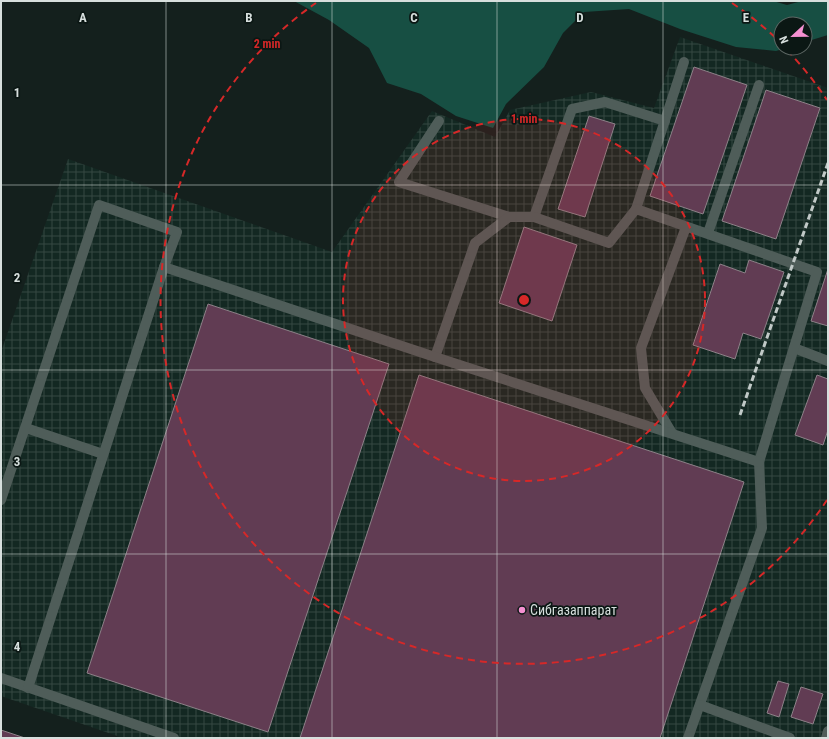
<svg xmlns="http://www.w3.org/2000/svg" width="829" height="739" viewBox="0 0 829 739" font-family="'Roboto Condensed',sans-serif">
<defs>
<pattern id="industrial-grid" width="8" height="8" patternUnits="userSpaceOnUse"><rect width="8" height="8" fill="#132822"/><path d="M0 4h8M4 0v8" fill="none" stroke="#354742"/></pattern>
</defs>
<rect width="100%" height="100%" fill="#14201d"/>
<polygon fill="url(#industrial-grid)" points="680,37 828,88 828,738 123,738 1,696 1,352 68,159 332,252 432,111 495,137 510,110 591,92 654,108"/>
<polygon fill="#174f43" points="294,1 773,1 787,5 802,1 828,1 828,35 805,42 805,24 781,24 781,48 786,48 776,51 736,47 680,29 629,9 584,12 563,33 544,67 506,104 493,128 456,116 421,94 387,83 369,48 329,20"/>
<g fill="#613c53" stroke="#8d8188">
<polygon points="694,67 747,85 703,214 650,196"/>
<polygon points="766,90 820,108 776,239 722,221"/>
<polygon points="589,116 615,124 585,217 558,209"/>
<polygon points="524,227 577,245 552,321 499,303"/>
<polygon points="749,260 784,272 761,339 743,333 735,359 693,345 720,264 745,273"/>
<polygon points="828,269 828,326 811,321"/>
<polygon points="208,304 389,364 268,732 87,673"/>
<polygon points="419,375 744,482 660,738 300,738"/>
<polygon points="817,375 828,379 828,430 823,445 795,435"/>
<polygon points="778,681 789,684 779,717 767,713"/>
<polygon points="801,687 823,694 813,724 791,717"/>
<polygon points="1,730 25,738 1,738"/>
</g>
<g fill="none" stroke-linecap="round" stroke-linejoin="round">
<g stroke="#4f5d59" stroke-width="10">
<polyline points="439,121 399,182 509,217"/>
<polyline points="636,209 684,62"/>
<polyline points="534,217 572,109 605,102 665,121"/>
<polyline points="708,233 759,85"/>
<polyline points="794,348 828,361"/>
<polyline points="435,357 475,243 509,217 534,217 609,243 636,209 817,272 759,462 762,528 688,738"/>
<polyline points="26,428 103,454"/>
<polyline points="672,433 645,388 641,348 686,227"/>
<polyline points="1,500 99,205 177,232 164,267 435,357 759,462"/>
<polyline points="1,678 174,738"/>
<polyline points="28,688 164,267"/>
<polyline points="700,705 790,738"/>
<polyline points="826,738 828,731"/>
</g>
<polyline stroke="#c1c9c7" stroke-width="3" stroke-dasharray="6 3" stroke-linecap="butt" points="740,415 828,163"/>
</g>
<path fill="none" stroke="#d7dfdd" stroke-width="1" stroke-opacity="0.55" d="M166,1V738M332,1V738M497,1V738M663,1V738M1,185H828M1,370H828M1,554H828"/>
<circle cx="524" cy="300" r="181" fill="#d62828" fill-opacity=".12"/>
<g fill="none" stroke="#d62828" stroke-width="2" stroke-dasharray="7 5">
<circle cx="524" cy="300" r="181"/>
<path d="M827 500A363 363 0 1 1 316 3M732 3A363 363 0 0 1 781 43M787 50A363 363 0 0 1 827 100"/>
</g>
<circle fill="#f590d1" stroke="#0b1714" stroke-width="1.5" cx="522" cy="610" r="4"/>
<g text-anchor="middle" stroke-width="3.5" stroke-linejoin="round" paint-order="stroke">
<g font-size="14" fill="#d7dfdd" stroke="#0b1714" text-anchor="start">
<text x="530" y="615">Сибгазаппарат</text>
</g>
</g>
<g font-size="13" text-anchor="middle" font-weight="bold" fill="#d7dfdd" stroke="#0b1714" stroke-width="3.5" stroke-linejoin="round" paint-order="stroke">
<text x="83" y="22">A</text>
<text x="249" y="22">B</text>
<text x="414" y="22">C</text>
<text x="580" y="22">D</text>
<text x="746" y="22">E</text>
<text x="17" y="97">1</text>
<text x="17" y="282">2</text>
<text x="17" y="466">3</text>
<text x="17" y="651">4</text>
</g>
<circle cx="524" cy="300" r="6" fill="#d62828" stroke="#0b1714" stroke-width="2"/>
<g font-size="12" text-anchor="middle" font-weight="bold" fill="#d62828" stroke="#0b1714" stroke-width="3.5" stroke-linejoin="round" paint-order="stroke">
<text x="267" y="48">2 min</text>
<text x="524" y="123">1 min</text>
</g>
<rect width="829" height="739" fill="none" stroke="#d7dfdd" stroke-width="4"/>
<g transform="translate(793 36) rotate(248)"><circle r="19" fill="#0b1714" stroke="#5d6764"/>
<path d="M0-3L7 15L0 10L-7 15Z" fill="#f590d1"/>
<text y="-6" font-size="11" font-weight="bold" text-anchor="middle" fill="#d7dfdd">N</text>
</g>
</svg>
